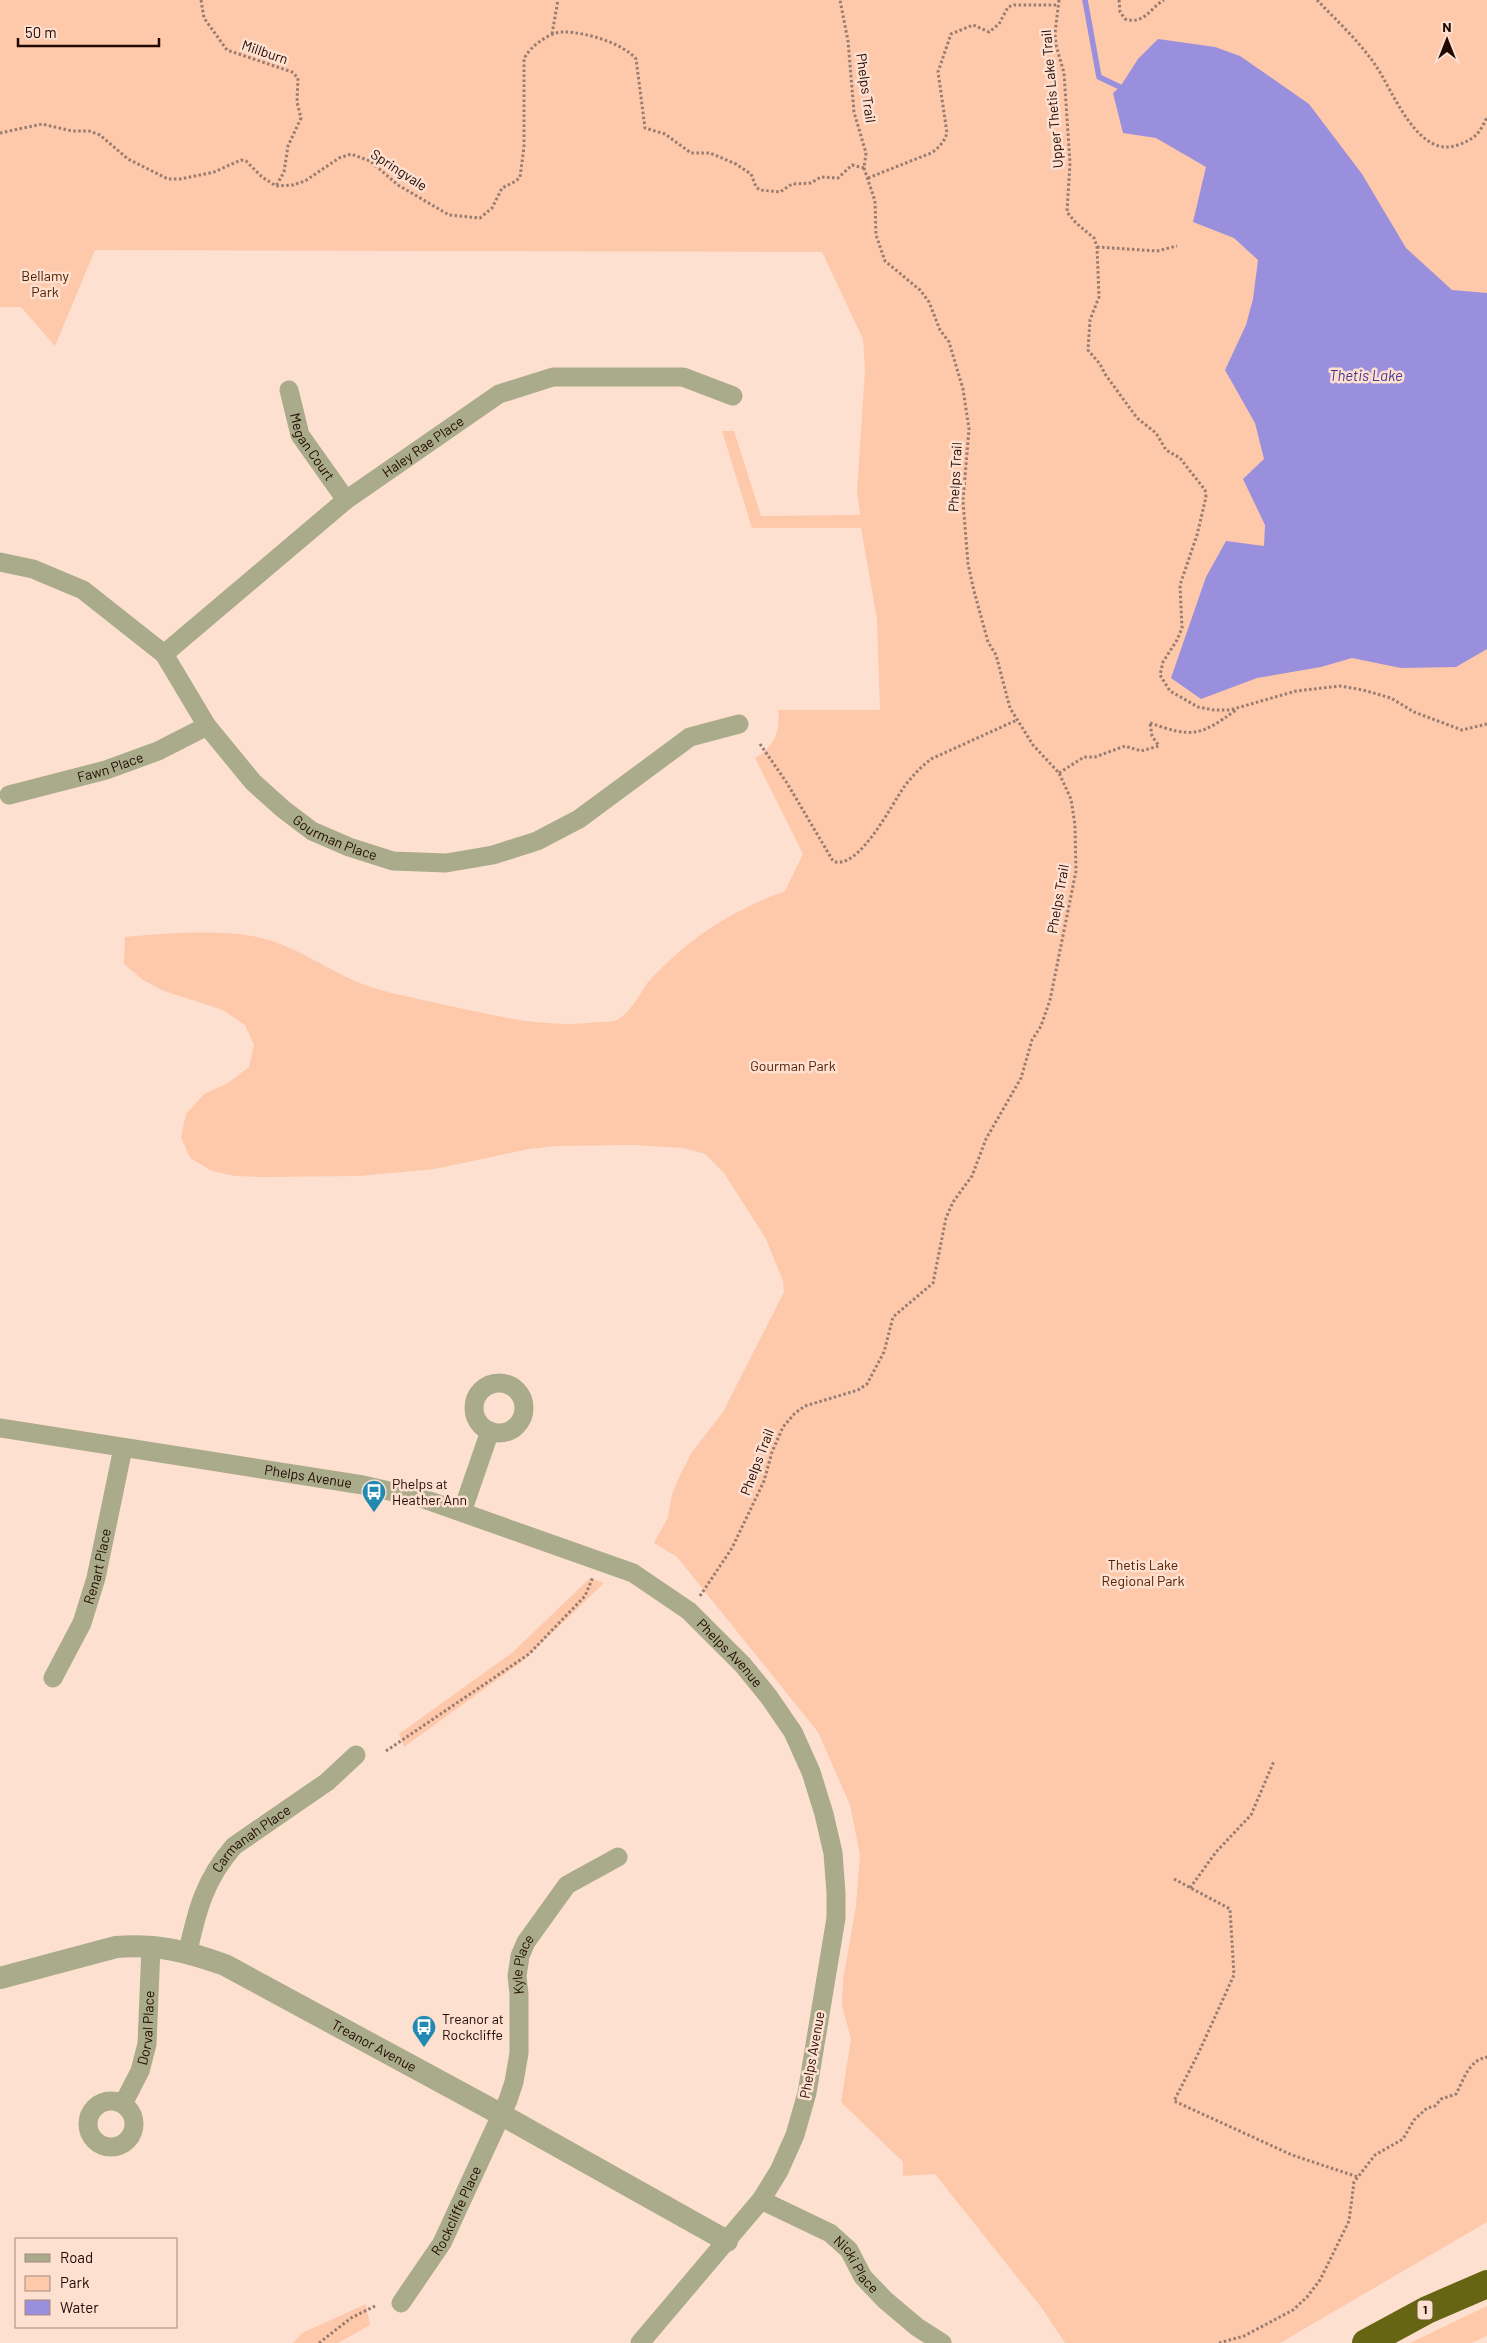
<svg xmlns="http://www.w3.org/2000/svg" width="1487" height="2343" viewBox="0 0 1487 2343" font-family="Barlow,sans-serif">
<rect width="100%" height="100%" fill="#fee0d0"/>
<g fill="#fec8ab">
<path d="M0,0H1487V2222L1280,2343H1065L1041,2307L935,2174L903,2176V2162L841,2102L851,2039L842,2006L843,1980L856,1906L860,1855L850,1805L818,1732L677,1557L654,1543L668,1517L672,1494L681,1473L692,1452L723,1412L784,1292L783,1281L766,1239L724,1173L705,1154L683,1148L634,1145L556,1146L529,1149L435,1169L359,1176L261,1177L235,1176L212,1171L190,1158L181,1137L186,1114L204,1094L228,1083L249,1067L254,1045L245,1025L223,1010L164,991L143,980L124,964L125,937C161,933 222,929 257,937C294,945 323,967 357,982C384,993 412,997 441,1004C493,1015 544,1029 598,1022C603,1022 612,1022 617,1020C631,1012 639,995 648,982C654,976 660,969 667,963C700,930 742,907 785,891L803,854L755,758C774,747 781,731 778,710H880L877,619L861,528H752L722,431H734L761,516L860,515L857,491L865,369L863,339L822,252L95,250L55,346L21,307H0Z"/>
<polygon points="590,1578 604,1583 524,1660 404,1747 399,1734 513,1652"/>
<polygon points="366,2304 370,2325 338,2343 293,2343 302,2333"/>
<polygon points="1487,2306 1487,2336 1471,2343 1410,2343"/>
</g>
<polygon fill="#998fdc" points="1158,39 1215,47 1240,56 1309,104 1362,174 1406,248 1452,290 1487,293 1487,649 1456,667 1401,668 1352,658 1321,667 1257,678 1201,699 1171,678 1206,577 1226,541 1264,546 1265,525 1243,479 1264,459 1255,423 1225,370 1246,325 1253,299 1258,260 1234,238 1193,222 1206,167 1156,138 1123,133 1113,93 1120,87 1138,59"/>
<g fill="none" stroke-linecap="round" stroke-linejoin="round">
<polyline stroke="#998fdc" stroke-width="5.5" points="1085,0 1099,77 1120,87"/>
<g stroke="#977c6f" stroke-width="3" stroke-dasharray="2.5 2.5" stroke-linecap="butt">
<polyline points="201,0 204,18 227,50 292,72 298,78 297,102 301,118 288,146 284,172 276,186"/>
<polyline points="1059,0 1055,33 1056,45 1064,73 1070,163 1067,212 1076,223 1094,238 1097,247 1099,297 1090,320 1088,350 1100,364 1105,374 1137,418 1156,433 1166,450 1180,458 1205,490 1206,497 1197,535 1180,585 1182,628 1177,640 1163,662 1160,675 1170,691 1198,707 1214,710 1230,710 1296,691 1340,686 1363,690 1391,698 1414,712 1462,730 1487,724"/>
<path d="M1119,0L1120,12L1125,19C1144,25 1149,9 1164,0"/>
<path d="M1317,0C1337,21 1360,42 1376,66C1393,91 1418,160 1458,145C1476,138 1479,134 1487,117"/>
<polyline points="552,34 558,0"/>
<path d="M0,133L42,124L72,131H89L100,135L128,159L168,179H180L214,172L241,160L246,161L262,177L276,186L293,185L305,181L339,158L351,154L370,161L398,185L449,215L480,218L492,208L502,188L516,181L520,177L524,147V59C529,47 551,31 564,32C585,32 623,43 636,59L645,128L665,134L691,153H710L736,164L751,174L756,187L760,190L780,192L792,184L811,183L821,177L838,178L852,165L864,168"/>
<path d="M868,178L931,153C939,148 944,142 947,133L938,72L951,34L973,25L989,32L999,24L1008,7L1014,5H1058"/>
<polyline points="1097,247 1157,251 1177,246"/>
<path d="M1150,723C1193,738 1200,736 1236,710"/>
<path d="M760,744L787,783L833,861C858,872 892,804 904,787C912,776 921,767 931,759L1017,720"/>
<polyline points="1059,773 1084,757 1095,757 1125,746 1141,751 1159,746 1152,736 1150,723"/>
<polyline points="700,1596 732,1548 764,1481 772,1452 783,1427 795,1413 805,1406 858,1390 867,1384 884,1352 893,1317 933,1283 946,1218 953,1202 972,1176 986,1139 1021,1078 1032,1040 1041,1026 1050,1000 1076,871 1075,825 1071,799 1059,773 1033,745 1010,708 996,655 988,642 974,591 968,564 963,501 969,429 963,389 949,342 940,330 929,302 920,290 885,261 876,235 875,201 864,168 866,153 854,112 848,41 840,0"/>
<polyline points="386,1751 529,1654 585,1596 593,1577"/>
<polyline points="1174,1879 1230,1909 1234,1975 1199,2052 1174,2101 1292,2155 1358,2177"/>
<polyline points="1190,1888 1216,1852 1251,1815 1274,1761"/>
<polyline points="319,2343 351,2318 375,2306"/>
<path d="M1219,2343L1244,2336L1293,2310L1307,2297L1320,2280L1349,2221L1354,2182L1375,2155L1403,2139L1414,2120L1427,2108L1435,2106L1441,2099L1456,2094C1464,2079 1469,2060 1487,2057"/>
</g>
<g stroke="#a9ab8b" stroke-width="19">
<path id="s1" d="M289,390L300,435L346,500"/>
<path id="s2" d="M0,562L33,569L83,590L164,654L207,726L253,782L283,809L312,831L349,847L393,861L446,863L493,855L537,841L579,819L690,737L739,724"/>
<path id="s3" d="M164,654L346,500L499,394L553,377H683L733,396"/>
<path id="s4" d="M9,795L106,770L158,751L207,726"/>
<circle cx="499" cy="1408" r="25"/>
<path id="s5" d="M0,1428L363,1485L424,1499L633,1573L689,1611L743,1665L769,1697L793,1732L811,1772L824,1814L833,1853L836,1893V1918L807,2093L795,2135L779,2171L761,2200L640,2343"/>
<polyline points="462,1512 490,1431"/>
<path id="s6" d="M53,1678L82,1623L96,1578L123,1448"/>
<path id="s7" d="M188,1951C197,1910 205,1879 234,1846L327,1782L356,1755"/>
<circle cx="111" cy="2124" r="23"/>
<path id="s8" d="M123,2104L140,2071L147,2044L151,1947"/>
<path id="s9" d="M761,2200L830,2233L849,2250L863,2277L885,2300L917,2327L942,2343"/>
<path id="s10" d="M401,2303L442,2243L508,2100L514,2082L519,2053V1994L517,1976L520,1956L526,1942L567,1885L618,1857"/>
</g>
<path stroke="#a9ab8b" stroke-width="22" id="s11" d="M0,1978L116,1947C157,1944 186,1951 225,1965L502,2115L727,2241"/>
<polyline stroke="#656514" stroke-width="28" points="1366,2343 1427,2310 1487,2284"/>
</g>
<defs>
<symbol id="bus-pin" viewBox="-11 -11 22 30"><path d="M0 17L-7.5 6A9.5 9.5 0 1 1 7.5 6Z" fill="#228ab2" stroke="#fee0d0"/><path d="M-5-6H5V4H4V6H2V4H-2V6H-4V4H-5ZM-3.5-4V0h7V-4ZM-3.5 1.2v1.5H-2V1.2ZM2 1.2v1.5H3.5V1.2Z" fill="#fff"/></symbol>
</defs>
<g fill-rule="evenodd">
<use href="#bus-pin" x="360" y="1478" width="28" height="38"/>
<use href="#bus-pin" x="410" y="2013" width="28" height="38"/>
</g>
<g text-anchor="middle" stroke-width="5" stroke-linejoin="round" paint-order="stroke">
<rect fill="#fee0d0" stroke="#63493e" stroke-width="1" x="1417.5" y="2300.5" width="15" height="19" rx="4"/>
<g font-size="12" font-weight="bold" fill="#210800">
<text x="1425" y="2314">1</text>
</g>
<g font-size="14" fill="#210800" stroke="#fee0d0">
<text transform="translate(265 52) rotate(19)" y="5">Millburn</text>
<text transform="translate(866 88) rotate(82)" y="5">Phelps Trail</text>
<text transform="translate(1052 99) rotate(-95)" y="5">Upper Thetis Lake Trail</text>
<text transform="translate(399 170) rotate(33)" y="5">Springvale</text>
<text dy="5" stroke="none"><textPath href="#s3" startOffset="332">Haley Rae Place</textPath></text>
<text dy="5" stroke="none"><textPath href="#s1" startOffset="62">Megan Court</textPath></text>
<text transform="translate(955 477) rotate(-87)" y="5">Phelps Trail</text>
<text dy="5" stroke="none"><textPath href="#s4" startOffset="105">Fawn Place</textPath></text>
<text dy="5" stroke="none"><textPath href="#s2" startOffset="448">Gourman Place</textPath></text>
<text transform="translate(1058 899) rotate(-80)" y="5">Phelps Trail</text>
<text transform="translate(757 1462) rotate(-69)" y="5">Phelps Trail</text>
<text dy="5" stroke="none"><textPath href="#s5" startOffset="312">Phelps Avenue</textPath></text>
<text dy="5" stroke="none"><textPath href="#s6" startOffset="121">Renart Place</textPath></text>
<text dy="5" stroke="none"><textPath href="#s5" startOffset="778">Phelps Avenue</textPath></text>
<text dy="5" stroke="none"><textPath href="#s7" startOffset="134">Carmanah Place</textPath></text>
<text dy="5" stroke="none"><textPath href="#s10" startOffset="368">Kyle Place</textPath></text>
<text dy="5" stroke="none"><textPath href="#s8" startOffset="81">Dorval Place</textPath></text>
<text dy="5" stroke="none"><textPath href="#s11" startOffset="401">Treanor Avenue</textPath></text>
<text transform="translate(812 2055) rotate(-80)" y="5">Phelps Avenue</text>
<text dy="5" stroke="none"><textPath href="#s10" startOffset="108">Rockcliffe Place</textPath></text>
<text dy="5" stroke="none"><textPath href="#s9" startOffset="118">Nicki Place</textPath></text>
</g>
<g font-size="14" fill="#512000" stroke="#fee0d0">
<text x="45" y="281">Bellamy<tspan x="45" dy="16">Park</tspan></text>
<text x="793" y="1071">Gourman Park</text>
<text x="1143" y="1570">Thetis Lake<tspan x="1143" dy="16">Regional Park</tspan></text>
</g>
<g font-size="14" fill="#210800" stroke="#fee0d0" text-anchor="start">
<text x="392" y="1489">Phelps at<tspan x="392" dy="16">Heather Ann</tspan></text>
<text x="442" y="2024">Treanor at<tspan x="442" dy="16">Rockcliffe</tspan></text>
</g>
<g font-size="15" font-style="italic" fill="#4b3690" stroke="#fee0d0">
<text x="1366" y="381">Thetis Lake</text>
</g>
</g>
<rect x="15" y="2238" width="162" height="90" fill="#fee0d0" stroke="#a68a7d"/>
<rect x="25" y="2254" width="25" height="8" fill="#a9ab8b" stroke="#a68a7d"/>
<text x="60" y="2263" font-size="15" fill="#210800">Road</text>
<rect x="25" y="2276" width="25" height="15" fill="#fec8ab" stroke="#a68a7d"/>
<text x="60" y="2288" font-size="15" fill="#210800">Park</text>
<rect x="25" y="2300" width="25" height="15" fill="#998fdc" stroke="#a68a7d"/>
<text x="60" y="2313" font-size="15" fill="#210800">Water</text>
<g transform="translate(1447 40)" stroke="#fee0d0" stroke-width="4" paint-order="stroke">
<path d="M0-4L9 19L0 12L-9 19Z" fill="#210800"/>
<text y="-8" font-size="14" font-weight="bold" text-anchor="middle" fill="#210800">N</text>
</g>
<path d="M18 38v8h141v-8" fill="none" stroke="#210800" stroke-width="2.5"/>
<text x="25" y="38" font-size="15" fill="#210800" stroke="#fee0d0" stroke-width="4" paint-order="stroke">50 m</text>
</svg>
